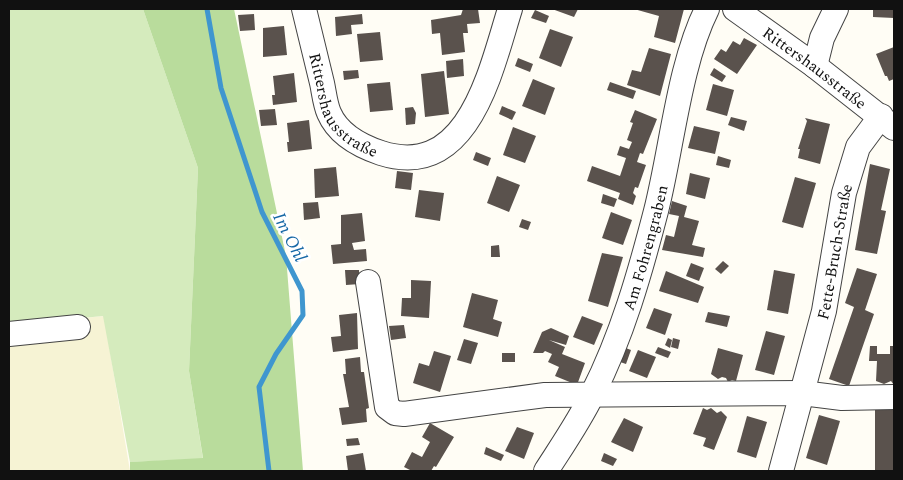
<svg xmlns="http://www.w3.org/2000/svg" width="903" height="480" viewBox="0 0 903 480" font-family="Spectral,serif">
<rect width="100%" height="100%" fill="#fffdf5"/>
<polygon fill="#f6f3d4" points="104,316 130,471 9,471 9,325"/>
<polygon fill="#d5ebbd" points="9,9 143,9 198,168 189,371 203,459 130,462 103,316 9,325"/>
<polygon fill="#b9dc9c" points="143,9 234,9 286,256 303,471 130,471 130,462 203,458 189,371 198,168"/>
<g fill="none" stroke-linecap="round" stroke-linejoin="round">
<polyline stroke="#3f96cf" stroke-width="5" points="207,9 221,88 262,212 302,291 303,315 276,354 259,387 269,471"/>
</g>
<g fill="#5a524d">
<polygon points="463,9 478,9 480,23 467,24 468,33 463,33 465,52 442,55 440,33 432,34 431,20 461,15"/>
<polygon points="552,9 578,9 574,17"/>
<polygon points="634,9 684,9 675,43 654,37 659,16"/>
<polygon points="873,9 894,9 894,18 873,17"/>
<polygon points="535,10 549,16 546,23 531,18"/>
<polygon points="254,14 255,30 240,31 238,15"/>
<polygon points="362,14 363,24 351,25 352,34 336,36 335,17"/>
<polygon points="284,26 287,55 263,57 263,28"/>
<polygon points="550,29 573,37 561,67 539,58"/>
<polygon points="380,32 383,60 360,62 357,34"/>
<polygon points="744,38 757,45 737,74 714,59 721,49 726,52 733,41 740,45"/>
<polygon points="894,47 894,79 889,81 887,76 885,76 876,54"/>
<polygon points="649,48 671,54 660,96 627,85 632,70 641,72"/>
<polygon points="518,58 533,64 530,72 515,66"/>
<polygon points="463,59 464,76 447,78 446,61"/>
<polygon points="714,68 726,76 722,82 710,75"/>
<polygon points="358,70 359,78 344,80 343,71"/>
<polygon points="444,71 449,114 425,117 421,74"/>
<polygon points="294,73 297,102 273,105 272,95 275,95 273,76"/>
<polygon points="533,79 555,88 545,115 522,106"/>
<polygon points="390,82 393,110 370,112 367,84"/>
<polygon points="610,82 636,91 633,99 607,90"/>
<polygon points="713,84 734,90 727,116 706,110"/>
<polygon points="502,106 516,112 512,120 499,114"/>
<polygon points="413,107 416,113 415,124 406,125 405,108"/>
<polygon points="275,109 277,125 261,126 259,110"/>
<polygon points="635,110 657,119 643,154 640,153 637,162 646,165 638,188 635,187 633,193 636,196 633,205 618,199 620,193 587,181 592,166 620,176 626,158 617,155 620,146 629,149 632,142 627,140 633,123 630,122"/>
<polygon points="731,117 747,121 744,131 728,125"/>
<polygon points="805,118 830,124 820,164 798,158 800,149 798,149 807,121"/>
<polygon points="309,120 312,149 288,152 287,142 289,142 287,123"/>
<polygon points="694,126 720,132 715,154 688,148"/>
<polygon points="513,127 536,136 525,163 503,155"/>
<polygon points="476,152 491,158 488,166 473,160"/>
<polygon points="718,156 731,160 729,168 716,165"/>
<polygon points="870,164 890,169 881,210 886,211 877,254 855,250"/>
<polygon points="336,167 339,196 315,198 314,169"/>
<polygon points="397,171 413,173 411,190 395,188"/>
<polygon points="690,173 710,178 705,199 686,194"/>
<polygon points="497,176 520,185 509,212 487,203"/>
<polygon points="795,177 816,183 803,228 782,222"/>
<polygon points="419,190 444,193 440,221 415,217"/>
<polygon points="603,194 617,199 614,207 601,203"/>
<polygon points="672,201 687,206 684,217 699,221 692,245 705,248 703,257 662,250 666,235 674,237 679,216 669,214"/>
<polygon points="318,202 320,218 304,220 303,203"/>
<polygon points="611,212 632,220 623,245 602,238"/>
<polygon points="362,213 365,241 352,243 354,250 366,249 367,261 333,264 331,245 341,244 341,215"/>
<polygon points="522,219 531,222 528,230 519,227"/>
<polygon points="499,245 500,257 491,257 491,246"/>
<polygon points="602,253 623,257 608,307 588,301"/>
<polygon points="723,261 729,266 721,274 715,269"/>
<polygon points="691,263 704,268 699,281 686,276"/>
<polygon points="857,268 877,274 865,310 874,314 849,386 829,379 854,307 845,303"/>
<polygon points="345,270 359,270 360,284 346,285"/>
<polygon points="774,270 795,274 788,314 767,310"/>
<polygon points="666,271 704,287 698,303 659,291"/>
<polygon points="411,280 431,281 429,318 401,316 402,298 411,298"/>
<polygon points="472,293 498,300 493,319 502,322 498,337 463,327"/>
<polygon points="654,308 672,314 665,335 646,328"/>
<polygon points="708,312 730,316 727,327 705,322"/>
<polygon points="357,313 358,349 333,352 331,337 341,336 339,315"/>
<polygon points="582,316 603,324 594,345 573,337"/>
<polygon points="404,325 406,338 391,340 389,326"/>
<polygon points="551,328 569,336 566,345 549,340 565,347 562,354 585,363 577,385 555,376 559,367 548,362 552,354 545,351 543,353 533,353 542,332"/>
<polygon points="766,331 785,336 774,375 755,370"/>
<polygon points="668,338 672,340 670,348 665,345"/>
<polygon points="673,338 680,340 678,349 671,347"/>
<polygon points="464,339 478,343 471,364 457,360"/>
<polygon points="870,346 877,346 877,354 890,354 890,346 894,346 894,385 891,381 884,384 876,381 877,361 869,361"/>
<polygon points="623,347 631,350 626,364 617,361"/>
<polygon points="658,347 671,352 668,358 655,353"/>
<polygon points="718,348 743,355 736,381 732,380 728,382 726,378 722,377 718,379 711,374"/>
<polygon points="638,350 656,357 647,378 629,371"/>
<polygon points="434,351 451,356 440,392 413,383 419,363 429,366"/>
<rect x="502" y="353" width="13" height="9"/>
<polygon points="360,357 361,372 364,372 369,408 366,409 367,422 342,425 339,408 349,407 343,374 346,374 345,359"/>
<polygon points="703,408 707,410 711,408 717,413 721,411 727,417 714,450 703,446 706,438 693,434"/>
<rect x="875" y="408" width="19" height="63"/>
<polygon points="819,415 840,421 827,465 806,458"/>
<polygon points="747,416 767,422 756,458 737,452"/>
<polygon points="624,418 643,427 633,452 611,442"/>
<polygon points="430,423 454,437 436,467 434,466 431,471 412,471 404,467 412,452 422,457 430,442 422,437"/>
<polygon points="517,427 534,433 524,459 505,451"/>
<polygon points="358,438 360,445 347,446 346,439"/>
<polygon points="486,447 504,455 501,461 484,454"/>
<polygon points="363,453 366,471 348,471 346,456"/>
<polygon points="604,453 617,459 613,466 601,461"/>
</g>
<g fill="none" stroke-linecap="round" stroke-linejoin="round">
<defs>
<g id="minor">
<path id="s1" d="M304,9C310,33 316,58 322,83C324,92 325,104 329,113C338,134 360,146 381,153C469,181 491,69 510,9"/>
<path id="s2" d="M735,9L815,66L894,128"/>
<polyline points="815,66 822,38 836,9"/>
<polyline points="368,282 387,407 395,413 404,414 545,395 802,393 842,398 894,397"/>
<polyline points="9,334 78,327"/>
<path id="s3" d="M546,471C562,446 580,420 593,393C622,336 640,273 656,211C672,148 679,65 707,9"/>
<path id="s4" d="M781,471L824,311L844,193L858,147L881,116"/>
</g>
</defs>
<use href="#minor" stroke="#444" stroke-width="26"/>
<use href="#minor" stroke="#fff" stroke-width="24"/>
</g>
<g text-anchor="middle" stroke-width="5" stroke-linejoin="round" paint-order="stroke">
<g font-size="16" fill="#111" stroke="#fff">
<text dy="6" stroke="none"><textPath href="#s2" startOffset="99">Rittershausstraße</textPath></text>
<text dy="6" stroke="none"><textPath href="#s1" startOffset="108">Rittershausstraße</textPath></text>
<text dy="6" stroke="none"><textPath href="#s3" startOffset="246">Am Fohrengraben</textPath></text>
<text dy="6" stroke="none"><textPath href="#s4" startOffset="226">Fette-Bruch-Straße</textPath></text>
</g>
<g font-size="18" font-style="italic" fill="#1768a6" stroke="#fff">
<text transform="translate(290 237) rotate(63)" y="6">Im Ohl</text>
</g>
</g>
<rect width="903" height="480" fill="none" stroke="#111111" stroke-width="20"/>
</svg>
